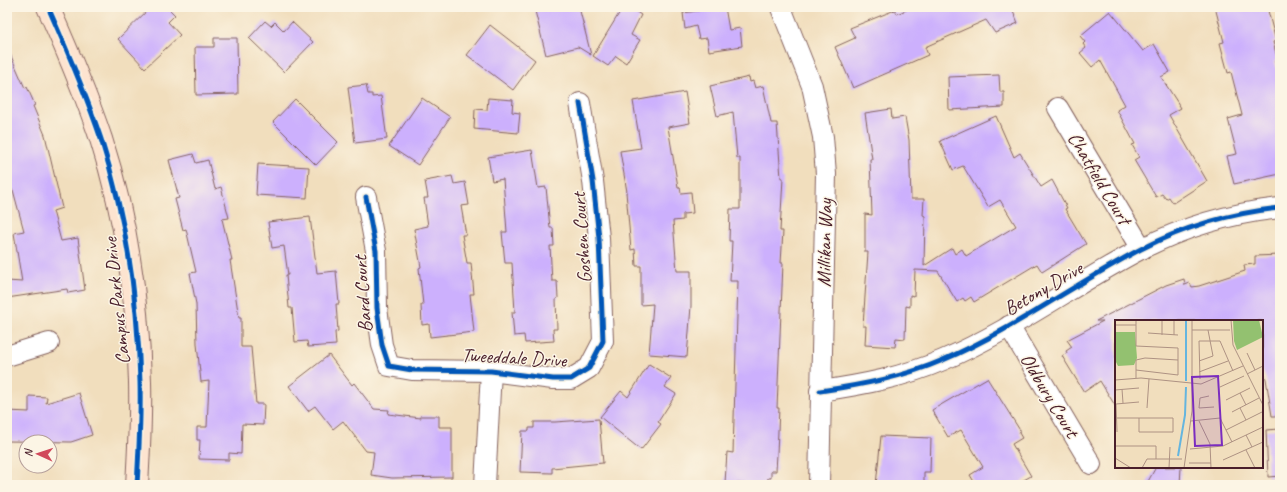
<svg xmlns="http://www.w3.org/2000/svg" width="1287" height="492" viewBox="0 0 1287 492" font-family="Caveat,sans-serif">
<rect width="100%" height="100%" fill="#fcf5e5"/>
<filter id="ink" filterUnits="userSpaceOnUse"><feTurbulence type="fractalNoise" baseFrequency=".025" numOctaves="2"/><feDisplacementMap in="SourceGraphic" scale="8" xChannelSelector="R" yChannelSelector="G"/><feConvolveMatrix kernelMatrix="1 2 1 2 8 2 1 2 1" color-interpolation-filters="sRGB"/></filter>
<filter id="wash" filterUnits="userSpaceOnUse"><feTurbulence type="fractalNoise" baseFrequency=".012" numOctaves="4" result="noise"/><feDisplacementMap in="SourceGraphic" scale="16" xChannelSelector="R" yChannelSelector="G"/><feGaussianBlur stdDeviation="0.9" result="paint"/><feColorMatrix in="noise" values="0 0 0 0 0 0 0 0 0 0 0 0 0 0 0 0 0 1.4 0 .05"/><feComposite in="paint" operator="in"/></filter>
<g filter="url(#wash)">
<rect width="100%" height="100%" fill="#f1debd"/>
<g id="blocks">
<g fill="#ccb0fd">
<polygon points="151,7 167,7 175,15 168,22 180,35 145,68 118,39"/>
<polygon points="534,7 579,7 591,55 578,47 546,55"/>
<polygon points="623,7 629,7 641,15 631,35 640,40 626,63 616,56 608,66 593,56"/>
<polygon points="725,7 729,30 740,28 742,46 709,51 707,38 699,39 696,26 685,29 683,13"/>
<polygon points="913,7 1015,7 1012,8 1018,23 995,33 986,20 925,47 928,55 853,88 835,47 855,38 850,28 895,10 897,14"/>
<polygon points="1215,7 1267,7 1276,41 1273,42 1278,61 1275,61 1280,83 1280,174 1234,184 1227,156 1237,154 1228,119 1242,115 1231,72 1228,73 1220,43 1224,42"/>
<polygon points="1110,11 1143,51 1154,44 1170,72 1161,77 1181,108 1169,115 1207,181 1173,203 1169,197 1166,199 1162,194 1156,197 1134,160 1139,157 1132,145 1135,144 1117,110 1125,105 1100,60 1092,67 1080,53 1086,48 1083,44 1085,42 1080,36"/>
<polygon points="265,21 271,26 275,22 284,31 292,22 313,42 284,72 249,38"/>
<polygon points="490,25 535,60 513,90 467,55"/>
<polygon points="214,38 237,38 238,94 196,95 195,47 214,47"/>
<polygon points="7,47 25,88 27,87 35,105 33,106 45,135 62,208 53,211 61,241 78,238 85,290 68,293 67,289 7,298 7,281 22,282 14,233 24,231 13,190 7,191"/>
<polygon points="999,75 1000,92 1004,92 1004,107 949,110 948,77"/>
<polygon points="749,77 750,82 753,81 755,88 763,86 771,123 777,123 781,178 783,178 780,231 783,231 781,263 783,263 777,408 779,408 777,454 776,471 771,471 771,478 768,478 767,484 725,483 727,452 733,453 738,281 730,281 732,241 729,241 730,209 740,209 740,158 737,158 733,112 717,116 710,86"/>
<polygon points="366,85 368,94 372,94 372,97 381,96 387,139 355,143 348,87"/>
<polygon points="685,92 690,123 668,127 678,187 680,187 681,193 691,192 693,213 683,214 683,220 673,221 677,271 691,271 691,306 687,357 649,354 653,304 641,305 641,266 636,266 635,249 631,250 626,192 627,192 620,151 641,148 633,101"/>
<polygon points="422,98 450,117 418,165 389,146"/>
<polygon points="488,98 513,100 512,112 520,113 518,133 474,129 475,109 487,110"/>
<polygon points="295,99 338,142 316,165 273,122"/>
<polygon points="891,109 892,119 905,117 909,140 911,199 924,199 923,215 925,216 924,266 952,248 955,254 962,249 966,256 1016,226 1000,200 988,207 963,166 953,170 940,141 996,116 1014,157 1020,153 1041,187 1052,180 1067,208 1065,209 1086,244 1042,272 1037,264 974,302 971,297 965,301 963,298 957,302 938,271 915,270 914,296 910,295 910,307 906,306 905,339 896,338 895,347 865,345 866,326 863,326 868,252 865,252 865,214 872,215 870,159 872,159 865,113"/>
<polygon points="532,150 538,188 546,187 550,228 553,228 554,246 550,246 552,281 557,281 558,298 556,299 557,329 553,329 554,341 525,343 524,335 514,336 512,312 515,312 512,263 505,263 502,232 507,232 503,179 492,181 488,157"/>
<polygon points="193,154 196,163 208,160 215,189 221,187 229,218 222,219 232,260 230,260 239,318 241,318 241,347 251,347 256,404 264,404 263,425 242,424 241,454 229,453 229,460 199,459 200,440 197,440 197,427 207,427 209,381 201,382 197,344 196,304 190,273 196,272 186,229 183,230 175,199 179,198 169,160"/>
<polygon points="258,164 309,167 307,198 256,195"/>
<polygon points="452,176 454,184 465,182 469,205 461,206 466,235 462,235 467,263 471,263 474,294 470,294 474,332 430,337 429,324 422,325 421,305 423,305 419,268 421,267 414,229 428,226 424,198 428,198 425,181"/>
<polygon points="310,217 317,273 336,271 339,304 336,304 338,331 335,332 336,345 308,347 307,341 295,342 292,308 289,308 286,275 288,275 284,246 272,248 268,222"/>
<polygon points="1280,255 1280,416 1272,416 1266,379 1262,369 1262,321 1116,321 1116,407 1100,381 1084,392 1062,356 1067,353 1066,351 1072,347 1067,340 1103,321 1096,321 1166,285 1184,279 1185,285 1190,283 1192,287 1199,286 1245,271 1244,265 1255,264 1255,256"/>
<polygon points="329,355 352,385 354,383 374,409 389,410 388,414 421,418 420,416 439,416 439,427 452,427 452,477 392,478 371,475 374,452 366,451 343,421 333,429 315,406 308,411 289,386"/>
<polygon points="649,364 671,378 665,387 676,394 658,422 661,424 641,450 600,417 621,391 628,397"/>
<polygon points="987,378 1021,432 1019,433 1022,438 1012,444 1031,476 1015,485 976,485 970,475 983,467 961,430 948,437 932,410"/>
<polygon points="79,393 92,435 71,442 7,441 7,411 29,412 29,396 47,397 46,403"/>
<polygon points="599,419 603,463 552,468 552,473 520,472 522,431 529,431 529,428 534,428 534,422 555,422"/>
<polygon points="1280,429 1280,476 1268,477 1266,430"/>
<polygon points="881,436 931,438 930,472 924,472 924,485 876,485"/>
<polygon points="1156,467 1181,467 1180,485 1146,485"/>
</g>
</g>
</g>
<g filter="url(#ink)">
<use href="#blocks" fill-opacity="0" stroke="#84625e" stroke-width="1"/>
<g fill="none" stroke-linecap="round" stroke-linejoin="round">
<defs>
<g id="street">
<polyline points="783,7 781,8 812,86 823,137 826,174 819,485"/>
<polyline points="1058,108 1142,249"/>
<polyline points="366,197 376,251 377,308 382,345 389,366 412,370 491,371 553,379 571,379 589,368 603,341 599,238 593,181 580,103"/>
<polyline points="1009,326 1091,464"/>
<polyline points="7,356 49,343"/>
<path d="M820,391C862,385 904,377 943,360C1013,330 1074,284 1141,249C1184,227 1232,213 1280,208"/>
<polyline points="485,485 491,371"/>
</g>
<path id="secondary" d="M48,7C67,50 86,94 101,139C126,217 138,300 140,382C141,416 139,451 137,485"/>
</defs>
<use href="#street" stroke="#84625e" stroke-width="22"/>
<use href="#secondary" stroke="#84625e" stroke-width="24"/>
<use href="#street" stroke="#fff" stroke-width="20"/>
<use href="#secondary" stroke="#fde4d0" stroke-width="22"/>
<defs>
<g id="cycleway">
<path d="M48,7C67,50 86,94 101,139C126,217 138,300 140,382C141,416 139,451 137,485"/>
<polyline points="366,197 376,251 377,308 382,345 389,366 412,370 491,371 553,379 571,379 589,368 603,341 599,238 593,181 580,103"/>
<path d="M820,391C862,385 904,377 943,360C1013,330 1074,284 1141,249C1184,227 1232,213 1280,208"/>
</g>
</defs>
<use href="#cycleway" stroke="#fcf5e5" stroke-width="8"/>
<use href="#cycleway" stroke="#0057b8" stroke-width="5"/>
</g>
</g>
<g text-anchor="middle" stroke-width="3" stroke-linejoin="round" paint-order="stroke">
<g font-size="20" fill="#4a1f2b" stroke="#fcf5e5">
<text transform="translate(1100 178) rotate(59)" y="7">Chatfield Court</text>
<text transform="translate(581 238) rotate(-94)" y="7">Goshen Court</text>
<text transform="translate(824 243) rotate(-89)" y="7">Millikan Way</text>
<text transform="translate(1043 288) rotate(-30)" y="7">Betony Drive</text>
<text transform="translate(362 294) rotate(-94)" y="7">Bard Court</text>
<text transform="translate(116 301) rotate(-96)" y="7">Campus Park Drive</text>
<text transform="translate(514 357) rotate(3)" y="7">Tweeddale Drive</text>
<text transform="translate(1050 395) rotate(59)" y="7">Oldbury Court</text>
</g>
</g>
<g transform="translate(1115 320)">
<rect width="148" height="148" fill="#f1debd"/>
<path d="M118,0H144L148,17L122,30L119,21ZM0,12H20L22,38L19,45L3,46L0,40Z" fill="#93c170"/>
<path fill="none" stroke="#64b5df" stroke-width="2" d="M71,61V0M63,136L70,95L71,67"/>
<path fill="none" stroke="#ae9283" stroke-width="1" d="M116,0L118,25L148,85M0,5H21M77,10H115M33,13L63,15M47,15V0M59,15V0M132,33L140,50M84,41L98,36L93,10M21,50L63,55V28L21,26V0M84,52L113,41M132,54L148,46M21,58V40L30,38L63,40M85,59L84,21H105L118,51M0,60L26,58L86,64L128,46M105,67L129,56M7,69L8,83M0,70L24,68M125,73L131,85M94,76L85,78L84,88L99,87M111,80L135,68M1,84L2,112M1,84L24,82M32,88L34,59M125,88L131,100M117,92L144,78M2,98H58V112H24V98M76,101L105,98L117,122M84,101L95,124L96,148M111,110L147,92M131,115L137,127M0,126H41V139M75,129L108,126L148,107M131,130L140,148M0,138L16,148M108,140L148,122M74,143H96M27,148L32,139H67M54,148L55,127M69,148L77,91V0"/>
<path fill="#7b2cbf" fill-opacity="0.15" stroke="#7b2cbf" stroke-width="2" d="M103,56L107,125L80,126L77,57Z"/>
<rect width="148" height="148" fill="none" stroke="#4a1f2b" stroke-width="2"/>
</g>
<rect width="1287" height="492" fill="none" stroke="#fcf5e5" stroke-width="24"/>
<g transform="translate(38 454) rotate(273)"><circle r="19" fill="#fcf5e5" stroke="#b59f9b"/>
<path d="M0-3L7 15L0 10L-7 15Z" fill="#d1495b"/>
<text y="-6" font-size="11" font-weight="bold" text-anchor="middle" fill="#4a1f2b">N</text>
</g>
</svg>
